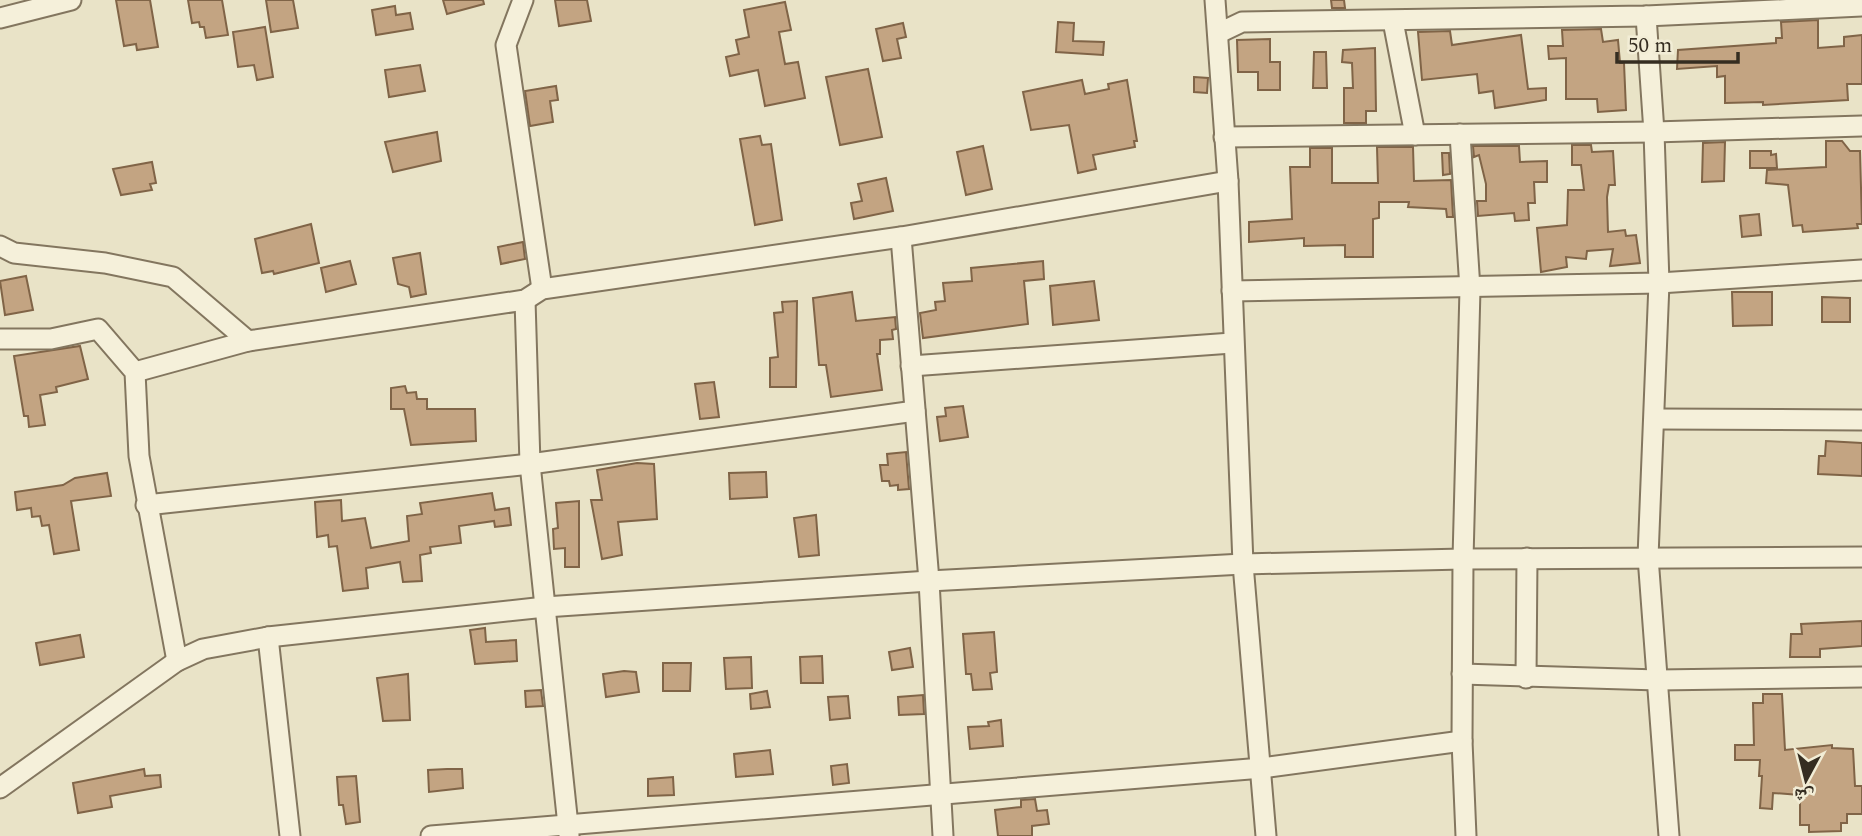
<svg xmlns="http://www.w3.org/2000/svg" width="1862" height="836" viewBox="0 0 1862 836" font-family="Spectral,'Noto Naskh Arabic',serif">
<rect width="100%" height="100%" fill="#e9e3c7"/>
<g fill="#c3a482" stroke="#806447" stroke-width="2">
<polygon points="116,0 150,0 158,47 137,50 136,44 124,46"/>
<polygon points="188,0 222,0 228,35 206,38 204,27 200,27 199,22 192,23"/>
<polygon points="266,0 293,0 298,28 271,32"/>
<polygon points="443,0 483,0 484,4 447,14"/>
<polygon points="555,0 587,0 591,21 559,26"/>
<polygon points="1331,0 1344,0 1345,8 1332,8"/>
<polygon points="785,2 791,30 779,32 785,64 798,62 805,98 765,106 758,70 730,76 726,57 739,54 736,40 749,37 744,10"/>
<polygon points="395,6 396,15 410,13 413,29 376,35 372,10"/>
<polygon points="1818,20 1818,48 1844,46 1844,37 1862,35 1862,84 1847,84 1848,100 1763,105 1763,102 1725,103 1725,76 1717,77 1717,66 1677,69 1678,50 1776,43 1776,38 1782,38 1781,22"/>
<polygon points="1058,22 1074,23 1073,41 1104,42 1103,55 1056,52"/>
<polygon points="903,23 906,37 897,39 901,58 883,61 876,29"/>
<polygon points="265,27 273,77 257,80 254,65 238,67 233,32"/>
<polygon points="1601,29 1603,42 1618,40 1620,63 1624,63 1626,110 1598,112 1597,99 1566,99 1566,58 1549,59 1548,46 1563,46 1562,30"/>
<polygon points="1450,31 1452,45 1521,35 1528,89 1546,88 1546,100 1495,108 1493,91 1479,93 1477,74 1422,80 1418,32"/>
<polygon points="1270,39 1270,62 1280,62 1280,90 1258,90 1258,72 1238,72 1237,40"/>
<polygon points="1375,48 1376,111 1366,111 1366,123 1344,123 1344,88 1353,88 1352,63 1342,62 1343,50"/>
<polygon points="1314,52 1326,52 1327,88 1313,88"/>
<polygon points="420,65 425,91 389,97 385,70"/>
<polygon points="868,69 882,137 840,145 826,77"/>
<polygon points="1194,77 1208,78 1207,93 1194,92"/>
<polygon points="1082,80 1085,94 1109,89 1108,84 1127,80 1137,141 1134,141 1135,147 1093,155 1096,169 1078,173 1069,125 1031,130 1023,92"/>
<polygon points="556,86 558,100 550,101 553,122 530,126 525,91"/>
<polygon points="437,132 441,161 393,172 385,142"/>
<polygon points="760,136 762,145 771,144 782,220 755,225 740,139"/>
<polygon points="1826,141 1842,141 1850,151 1860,151 1862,224 1857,224 1858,228 1803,232 1802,225 1793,226 1788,185 1766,183 1767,170 1826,167"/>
<polygon points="1725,142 1724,181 1702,182 1703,143"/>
<polygon points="1572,145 1591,145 1592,152 1613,151 1615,185 1609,185 1607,197 1608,232 1625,230 1626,236 1636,235 1640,263 1610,266 1613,249 1587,251 1586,259 1566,257 1567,267 1541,272 1537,228 1567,225 1568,190 1584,190 1581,165 1572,165"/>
<polygon points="983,146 992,189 966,195 957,152"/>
<polygon points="1473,146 1519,146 1520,162 1547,161 1547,182 1534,182 1535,203 1528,203 1529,220 1515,221 1514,213 1478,216 1477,201 1486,201 1486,184 1479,155 1474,157"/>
<polygon points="1377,147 1413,147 1414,181 1451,180 1453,217 1447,217 1446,209 1408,207 1409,202 1379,202 1379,218 1373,219 1373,257 1345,257 1345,245 1304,246 1304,238 1249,242 1249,222 1292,219 1290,167 1310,167 1310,148 1332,148 1332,183 1378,183"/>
<polygon points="1750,151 1771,151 1771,155 1776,154 1777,168 1750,168"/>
<polygon points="1442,153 1449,153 1450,174 1443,175"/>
<polygon points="152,162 156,183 150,184 152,190 121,195 113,169"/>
<polygon points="886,178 893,211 854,219 851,203 862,201 858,184"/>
<polygon points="1759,214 1761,235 1742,237 1740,216"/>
<polygon points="311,224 319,263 274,274 273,271 262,273 255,239"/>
<polygon points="523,242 525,259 501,264 498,247"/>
<polygon points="420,253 426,294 411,297 409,287 398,284 393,258"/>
<polygon points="350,261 356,284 326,292 321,268"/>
<polygon points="1043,261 1044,279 1024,281 1028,324 923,338 920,313 936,310 935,302 945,301 943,283 972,281 971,268"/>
<polygon points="26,276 33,310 5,315 0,281"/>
<polygon points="1094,281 1099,320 1053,325 1050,286"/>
<polygon points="852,292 856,321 895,317 896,329 892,330 893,339 880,340 880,354 877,354 882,390 831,397 826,365 819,365 813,298"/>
<polygon points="1732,292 1772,292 1772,325 1733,326"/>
<polygon points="1822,297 1850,298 1850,322 1822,322"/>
<polygon points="797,301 796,387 770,387 770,358 778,357 774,313 783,312 782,302"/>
<polygon points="80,346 88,379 56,387 57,392 40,395 45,425 29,427 28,416 24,416 14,356"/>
<polygon points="714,382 719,417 700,419 695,384"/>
<polygon points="405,386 407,393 416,392 417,399 427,399 427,409 475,409 476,441 411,445 404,409 391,409 391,388"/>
<polygon points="963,406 968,437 940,441 937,417 946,416 945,408"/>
<polygon points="1826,441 1862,443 1862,476 1818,474 1819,456 1825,456"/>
<polygon points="906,452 909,489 898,490 898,485 890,486 889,481 882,481 880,465 888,465 887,454"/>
<polygon points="637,463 654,464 657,519 618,522 622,555 602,559 591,500 602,500 597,470"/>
<polygon points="766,472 767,497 730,499 729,473"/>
<polygon points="107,473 111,496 71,501 79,550 54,554 49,525 42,526 40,516 32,517 31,508 17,510 15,492 63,485 75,478"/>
<polygon points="492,493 495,510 509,508 511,525 495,527 494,521 459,526 461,543 430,547 431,553 420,555 422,581 403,582 400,562 366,568 368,588 343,591 337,546 329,547 328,535 317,537 315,502 341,500 342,521 365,518 371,548 409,541 407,516 422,514 420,503"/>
<polygon points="579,501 579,567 565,567 565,548 554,549 553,529 558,528 556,503"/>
<polygon points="816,515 819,555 799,557 794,518"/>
<polygon points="1862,621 1862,646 1820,649 1820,657 1790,657 1791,634 1802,634 1801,624"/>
<polygon points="485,628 486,642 516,640 517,661 475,664 470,630"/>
<polygon points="994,632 997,672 990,673 992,689 973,690 971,674 966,674 963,634"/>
<polygon points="80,635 84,657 40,665 36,643"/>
<polygon points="910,648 913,667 892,670 889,652"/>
<polygon points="822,656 823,683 801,683 800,657"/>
<polygon points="751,657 752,688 726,689 724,658"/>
<polygon points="663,663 691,663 690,691 663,691"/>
<polygon points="624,671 636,672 639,692 606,697 603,674"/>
<polygon points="408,674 410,720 383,721 377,678"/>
<polygon points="541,690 543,706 526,707 525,691"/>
<polygon points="767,691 770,707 751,709 750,694"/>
<polygon points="1763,694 1782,694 1785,750 1832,745 1832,748 1853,749 1855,786 1862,786 1862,814 1847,814 1847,823 1841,823 1841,831 1809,832 1809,825 1800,825 1800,795 1773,793 1772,809 1760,808 1762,776 1759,776 1760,760 1735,760 1735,745 1754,745 1753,703 1763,703"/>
<polygon points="923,695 924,714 899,715 898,697"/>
<polygon points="848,696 850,718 830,720 828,697"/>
<polygon points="1001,720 1003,746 970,749 968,727 989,726 988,722"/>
<polygon points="770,750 773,774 736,777 734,754"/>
<polygon points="847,764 849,783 833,785 831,766"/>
<polygon points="144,769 145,776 160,775 161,787 110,796 112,807 78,813 73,783"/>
<polygon points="447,769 462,769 463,788 429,792 428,770"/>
<polygon points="356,776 360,822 346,824 343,805 339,805 337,777"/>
<polygon points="673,777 674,795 648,796 648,779"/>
<polygon points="1035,799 1037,811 1047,810 1049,824 1032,826 1032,836 998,836 995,810 1021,807 1021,800"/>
</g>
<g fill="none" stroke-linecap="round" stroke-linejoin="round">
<defs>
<g id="street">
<polyline points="523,0 506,45 542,289"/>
<polyline points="1215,0 1228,181 1243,564 1266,836"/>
<polyline points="1646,16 1654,132 1659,283 1648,557 1669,836"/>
<polyline points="0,18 71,0"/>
<polyline points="1393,21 1415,135"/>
<polyline points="1219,33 1242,22 1646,16 1862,6"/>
<polyline points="1460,134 1470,289 1463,559 1462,741 1466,836"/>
<polyline points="1224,137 1654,132 1862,126"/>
<polyline points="901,237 929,581 943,836"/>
<polyline points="0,246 14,253 105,263 173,277 248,341"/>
<polyline points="1232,291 1659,283 1862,270"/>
<polyline points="525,300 530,464 569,835"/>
<polyline points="0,339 51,339 98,329 135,372 139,456 177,661"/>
<polyline points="911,366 1232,343"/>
<polyline points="135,372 248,341 525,300 542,289 901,237 1228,181"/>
<polyline points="1655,419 1862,420"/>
<polyline points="146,505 530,464 915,411"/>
<polyline points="268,637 290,836"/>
<polyline points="1462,674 1658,680 1862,677"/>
<polyline points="1526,678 1527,558"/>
<polyline points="0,788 177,661 203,649 268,637 545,607 929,581 1243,564 1463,559 1862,557"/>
<polyline points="431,836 1262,768 1462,741"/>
</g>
</defs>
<use href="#street" stroke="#83765f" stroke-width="23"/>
<use href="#street" stroke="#f5f0da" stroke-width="19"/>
</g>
<g transform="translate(1806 780) rotate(187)" stroke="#f2edd6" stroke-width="5" paint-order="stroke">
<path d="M0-5L12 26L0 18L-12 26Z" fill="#352d21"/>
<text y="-10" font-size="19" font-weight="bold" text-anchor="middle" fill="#352d21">ش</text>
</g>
<path d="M1617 52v10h121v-10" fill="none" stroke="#352d21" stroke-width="3.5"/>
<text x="1628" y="52" font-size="21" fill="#352d21" stroke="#f2edd6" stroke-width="5" paint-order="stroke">50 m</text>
</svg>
